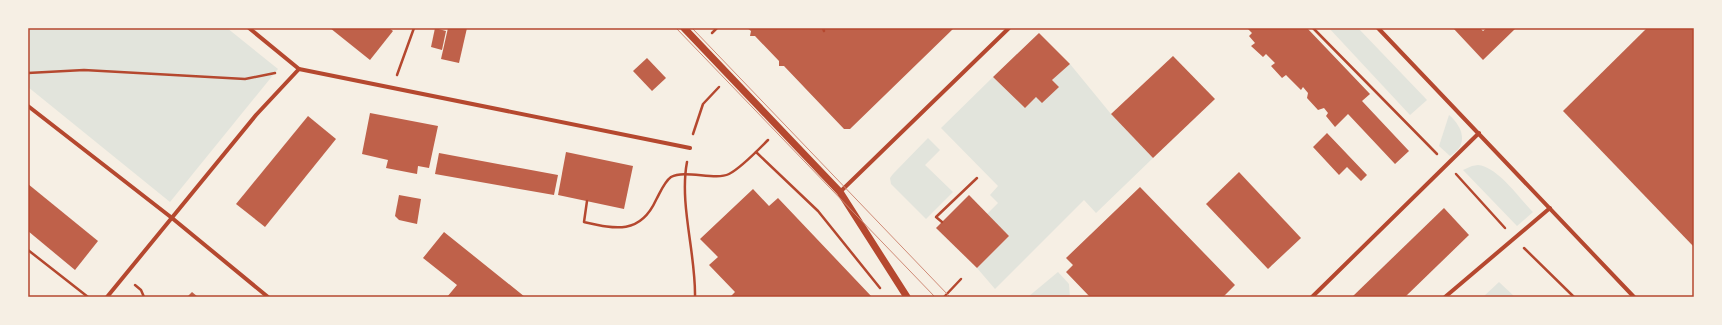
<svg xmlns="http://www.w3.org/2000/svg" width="1722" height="325" viewBox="0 0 1722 325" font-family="'Source Sans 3',sans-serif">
<rect width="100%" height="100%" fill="#f6efe4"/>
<g fill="#e2e4dc">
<polygon points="28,28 227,28 278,69 170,202 28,87"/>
<polygon points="1329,28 1358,28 1427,100 1410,115"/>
<polygon points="1070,64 1111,114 1153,158 1096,213 1084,200 995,289 977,268 1009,236 987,214 998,203 990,195 998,186 941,128 993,77 1025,108 1036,97 1058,87 1052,80"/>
<path d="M1449,115C1463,127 1469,145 1450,156L1439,146Z"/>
<polygon points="928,138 940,150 925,165 953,192 926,219 891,184 890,178 893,174"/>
<path d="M1478,165C1498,167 1519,198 1533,212L1517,226L1463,170L1472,166Z"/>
<polygon points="1058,272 1069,284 1070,297 1028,297"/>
<polygon points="1499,282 1515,297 1483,297"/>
</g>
<g fill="#bf614a">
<polygon points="330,28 389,28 393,31 370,60"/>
<polygon points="435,28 446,31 442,50 431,47"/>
<polygon points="448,28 467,28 459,63 441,59"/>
<polygon points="747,28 954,28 850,129 844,129 784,66 779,66 779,61 755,36 750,36 751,31"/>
<polygon points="1247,28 1307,28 1370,94 1362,101 1409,151 1395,164 1348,114 1335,127 1326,116 1328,113 1324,108 1318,110 1307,98 1308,93 1303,87 1301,90 1286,75 1282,78 1271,66 1275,63 1266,54 1263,57 1251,46 1255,43 1249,36 1252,33"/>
<polygon points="1453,28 1480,28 1483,31 1487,28 1516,28 1483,60"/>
<polygon points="1647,28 1694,28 1694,247 1563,111"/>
<polygon points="1039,33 1070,64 1052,80 1059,87 1042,103 1036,97 1025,108 993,77"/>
<polygon points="1173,56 1215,99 1153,158 1111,114"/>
<polygon points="647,58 666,78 652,91 633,71"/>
<polygon points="370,113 438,126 429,168 418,166 417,174 386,168 388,160 362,154"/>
<polygon points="308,116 336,139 265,227 236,204"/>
<polygon points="1327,133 1367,175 1361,181 1347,167 1339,175 1313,147"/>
<polygon points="566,152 633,166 624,209 558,195"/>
<polygon points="439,153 558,175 554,195 435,174"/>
<polygon points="1239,172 1301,238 1268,269 1206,204"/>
<polygon points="28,184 98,241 75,270 28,231"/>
<polygon points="1140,187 1235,285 1223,297 1090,297 1066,272 1073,265 1066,258"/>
<polygon points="753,189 769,206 778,198 872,297 730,297 735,292 709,265 718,257 700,239"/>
<polygon points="399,195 421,199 417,224 399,220 395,216"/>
<polygon points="969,195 1009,236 977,268 936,228"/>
<polygon points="1444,208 1469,235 1405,297 1352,297"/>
<polygon points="444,232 525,297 447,297 457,285 423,258"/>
<polygon points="192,292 198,297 187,297"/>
</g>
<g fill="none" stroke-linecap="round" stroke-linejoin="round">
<g stroke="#b5482f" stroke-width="2.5">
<polyline points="823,28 824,31"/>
<polyline points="1313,28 1437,154"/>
<polyline points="712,33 717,28"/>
<polyline points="28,73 84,70 245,79 275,73"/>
<polyline points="397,75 414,28"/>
<polyline points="693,134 703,104 719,87"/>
<polyline points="756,152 818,211 880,288"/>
<path d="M687,162C679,204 696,254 695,297"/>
<polyline points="1456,174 1505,228"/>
<path d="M587,201L584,222C615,229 640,235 656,200C660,193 664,182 671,177C685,169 715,181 729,174C741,168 758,150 768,140"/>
<polyline points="942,222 936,217 977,178"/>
<polyline points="1524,248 1574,297"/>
<polyline points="28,250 88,297"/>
<polyline points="135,285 141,290 144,297"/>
<polyline points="944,297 961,279"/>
</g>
<g stroke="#b5482f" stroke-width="4">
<polyline points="249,28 299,69 690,148"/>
<polyline points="1378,28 1634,297"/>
<polyline points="28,106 172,218 268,297"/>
<polyline points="840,192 1009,28"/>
<polyline points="107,297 256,115 299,69"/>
<polyline points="1312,297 1479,133"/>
<polyline points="1445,297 1550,208"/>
</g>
<polyline stroke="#b5482f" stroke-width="7" points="684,28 840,192 907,297"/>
<g stroke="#cf8b77" stroke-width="1">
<polyline points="676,28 935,297"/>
<polyline points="692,28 950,297"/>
</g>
</g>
<rect width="1722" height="325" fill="none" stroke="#f6efe4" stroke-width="58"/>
<rect x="29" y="29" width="1664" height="267" fill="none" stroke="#b5482f" stroke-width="1.5"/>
</svg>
